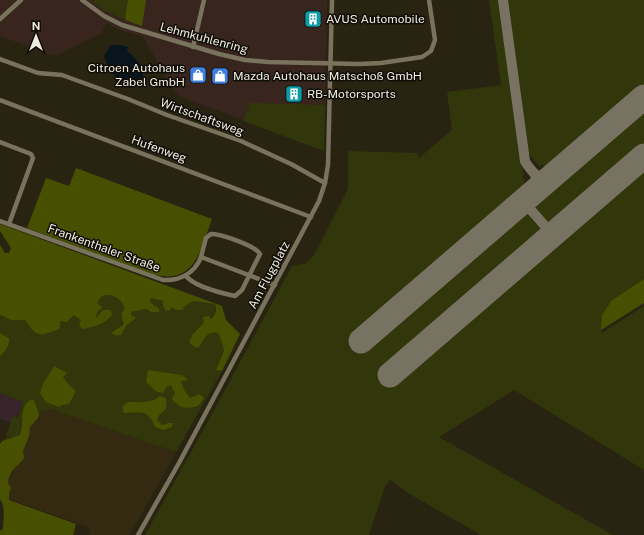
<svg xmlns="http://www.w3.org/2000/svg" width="644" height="535" viewBox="0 0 644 535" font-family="'Public Sans',sans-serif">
<rect width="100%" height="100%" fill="#292311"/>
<polygon fill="#38261e" points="0,0 327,0 324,150 181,97 172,87 143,37 121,30 106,23 102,33 57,55 52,55 0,36"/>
<polygon fill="#332a11" points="27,396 176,452 130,535 89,535 91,528 0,496 0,453 13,416 19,418"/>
<polygon fill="#37252b" points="0,393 23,402 17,418 13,417 11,423 0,419"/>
<g fill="#31370a">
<polygon points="94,0 128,0 125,20 102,9 93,2"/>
<polygon points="489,0 500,0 522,158 521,158 520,161 523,164 521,166 524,169 522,171 524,175 522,177 525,180 523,182 525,183 523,185 524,187 522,189 523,190 378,316 375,313 353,332 369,350 388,334 386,330 644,107 644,279 612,300 601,330 602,333 644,306 644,470 514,390 439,437 613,535 481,535 408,493 390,480 385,487 369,535 145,535 212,414 292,266 306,263 314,255 348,189 348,151 417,153 419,158 452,130 447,92 501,85"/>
<polygon points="506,0 644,0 644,86 549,168 547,167 545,168 542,165 540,167 529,154 528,154"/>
<polygon points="250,103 325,105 324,151 243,121"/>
<path d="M104,293L118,299L124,305V309L122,313V334L126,326L136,318L131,315V312L146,309L151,312L156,306L150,302L151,298L163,301L171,307L183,310L184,307L193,301L215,304C217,316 213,316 205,322C200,324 196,330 193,334L203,342L208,334L216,332L219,334L224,350L216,369L222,371L176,452L51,409L42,410L39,414L34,400L27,402L21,420L20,435L12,438L6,435L13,416L18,418L23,402L0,393V356C6,351 7,345 9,338L0,333V315L11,320H25L29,327L60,321L70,320L74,315L82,320L99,325L103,310L96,319C97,308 97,301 104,293Z"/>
</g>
<g fill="#475000">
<polygon points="128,0 146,0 142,26 125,20"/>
<path d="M76,168L212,219C201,248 196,284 155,275L27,228L46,178L69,186Z"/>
<path d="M0,224L222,306L226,320L240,334L222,371L216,370L224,350L219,334L216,332L208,334L198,348L193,346L189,342L193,334L204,322L203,317L209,316L211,319C216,314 217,310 215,304L193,301L184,307L183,310H176L171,307L170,310L166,311L163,306V301L151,298L150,302L159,309V312H151L146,309L131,312V315L136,318L126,326L122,334L117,336L111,333L123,325C123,321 121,315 122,312C124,309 125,310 124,306C120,296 100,288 98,304L103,307L97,312L96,318L103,310H111L112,315C104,325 95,326 83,329L79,326L81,320L74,315L67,322L60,321V328C42,337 36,338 25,320H11L0,315V245L5,253H9L11,248L0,231Z"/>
<polygon points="644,279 644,303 601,330 602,315 612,300"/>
<path d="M0,333L9,338C10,345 5,352 0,356Z"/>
<polygon points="54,366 67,373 63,377 68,384 76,391 69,404 62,405 59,407 46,402 40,393 43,384"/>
<path d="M148,370L182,375L188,380L181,381L184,390L190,398L199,394L204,398L198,406C185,409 181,409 172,399L175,393L171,385L165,388L164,393L157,392L146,382Z"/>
<path d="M160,396L166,398V409L159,415L157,420L162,425L169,423H173L172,427L164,430L155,427C148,409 142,412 124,413L122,407L128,402C139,402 151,404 160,396Z"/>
<path d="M30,400H34L39,414L38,418L30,427L29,436L23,451L24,458C16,469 10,468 8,483L11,488L9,493V500L76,524L73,535H0V531L3,529C3,518 6,509 0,499V444L2,441L20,435C24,424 19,407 30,400Z"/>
</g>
<path fill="#08151c" d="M111,45H122L128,47L127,51C136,58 143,66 143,77C126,95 109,73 104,56Z"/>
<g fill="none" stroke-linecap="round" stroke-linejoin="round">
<g stroke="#787263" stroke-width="10">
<path d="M503,0L525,161C530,172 545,178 534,192"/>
<polyline points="535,174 544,178 553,175"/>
<polyline points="523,201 553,235"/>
</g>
<g stroke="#787263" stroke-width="25">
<polyline points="361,341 644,97"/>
<polyline points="390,375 644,156"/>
</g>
<g stroke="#79725d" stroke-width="4.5">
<polyline points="82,0 104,16 122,25 219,54 245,60 268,62 359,64 381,63 422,57 431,51 435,40 429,0"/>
<polyline points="0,19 21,0"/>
<polyline points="193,47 204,0"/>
<polyline points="0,59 38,73 62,75 128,99 167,115 241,141 291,164 325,183"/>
<polyline points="0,100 311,217"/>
<polyline points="0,142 31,154 33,158 9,224"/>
<path d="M0,221L163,280C180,281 195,273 201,257L275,285"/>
<path d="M186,276C194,286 221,293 235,296L242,290L260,254C256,246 219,233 211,234L206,238L201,257"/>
<polyline points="138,535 179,463 319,201 325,183 328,165 332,0"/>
</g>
</g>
<defs>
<symbol id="building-square" viewBox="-11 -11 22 22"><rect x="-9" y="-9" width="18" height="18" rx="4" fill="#0f9aa8" stroke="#0f0d06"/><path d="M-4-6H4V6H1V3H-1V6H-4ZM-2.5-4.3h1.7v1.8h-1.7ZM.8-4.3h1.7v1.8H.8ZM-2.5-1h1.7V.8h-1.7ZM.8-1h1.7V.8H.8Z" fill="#fff"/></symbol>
<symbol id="shop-square" viewBox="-11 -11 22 22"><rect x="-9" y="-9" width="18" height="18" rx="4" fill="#3f7fe0" stroke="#0f0d06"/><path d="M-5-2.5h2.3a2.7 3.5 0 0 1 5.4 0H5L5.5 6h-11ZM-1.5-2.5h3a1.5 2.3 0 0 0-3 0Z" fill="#fff"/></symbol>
</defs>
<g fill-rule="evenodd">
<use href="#building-square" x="303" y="9" width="20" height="20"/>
<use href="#shop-square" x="188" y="65" width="20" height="20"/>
<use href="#shop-square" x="210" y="66" width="20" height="20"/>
<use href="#building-square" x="284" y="84" width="20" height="20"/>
</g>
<g text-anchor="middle" stroke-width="3" stroke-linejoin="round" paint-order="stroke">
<g font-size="12" fill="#efebe0" stroke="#0f0d06" text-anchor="start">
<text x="326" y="23">AVUS Automobile</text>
<text x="185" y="72" text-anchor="end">Citroen Autohaus<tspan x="185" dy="14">Zabel GmbH</tspan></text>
<text x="233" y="80">Mazda Autohaus Matschoß GmbH</text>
<text x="307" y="98">RB-Motorsports</text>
</g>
<g font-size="12" fill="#efebe0" stroke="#0f0d06">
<text transform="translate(204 38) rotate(15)" y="4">Lehmkuhlenring</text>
<text transform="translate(202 117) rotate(20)" y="4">Wirtschaftsweg</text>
<text transform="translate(159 149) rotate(20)" y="4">Hufenweg</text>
<text transform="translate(104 248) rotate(20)" y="4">Frankenthaler Straße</text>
<text transform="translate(269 275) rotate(-62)" y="4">Am Flugplatz</text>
</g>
</g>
<g transform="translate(36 36)" stroke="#0f0d06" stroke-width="3" paint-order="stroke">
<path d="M0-3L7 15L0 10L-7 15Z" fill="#efebe0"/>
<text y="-6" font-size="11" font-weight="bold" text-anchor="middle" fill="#efebe0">N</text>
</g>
</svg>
